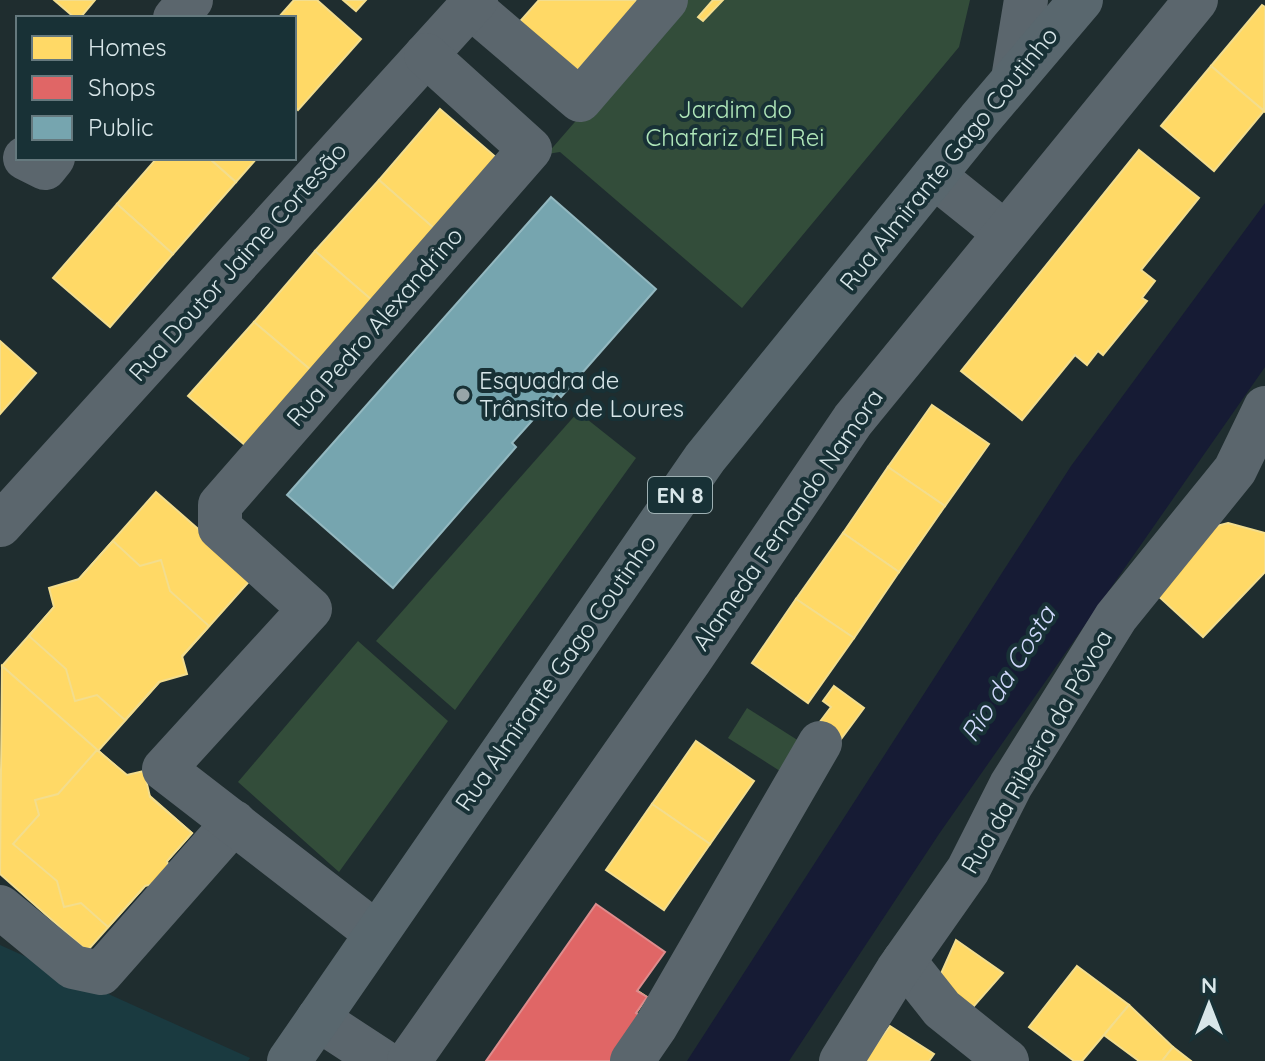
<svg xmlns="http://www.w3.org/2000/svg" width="1265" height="1061" viewBox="0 0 1265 1061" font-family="Quicksand,sans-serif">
<rect width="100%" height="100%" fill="#1f2d2f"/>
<polygon fill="#1a3a40" points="0,945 250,1058 248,1061 0,1061"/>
<g fill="#334d3a">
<polygon points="681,0 970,0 959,47 742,308 560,152 547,154"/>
<polygon points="578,412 636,458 455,710 376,641"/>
<polygon points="358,641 448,721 339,872 238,782"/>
<polygon points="747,708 810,748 791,778 728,738"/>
</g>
<polygon fill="#161b34" points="1265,203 1265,367 939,834 789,1061 687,1061 1071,466"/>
<g fill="#ffd966" stroke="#f3dd8d" stroke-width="2">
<polygon points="54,0 95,0 80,18 75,18"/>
<polygon points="294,0 317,0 361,39 298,110 294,106 294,18 278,18"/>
<polygon points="343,0 366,0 356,11"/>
<polygon points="539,0 635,0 637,2 573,76 516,26"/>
<polygon points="713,0 723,0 703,21 698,17"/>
<polygon points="1262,5 1265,7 1264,111 1211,66"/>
<polygon points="1211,66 1264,111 1214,171 1161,126"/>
<polygon points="440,109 498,159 436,230 379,180"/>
<polygon points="1139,150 1199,198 1141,270 1155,281 1142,298 1147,301 1103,355 1098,351 1087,365 1075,355 1022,420 961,371"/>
<polygon points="157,158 209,158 236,182 173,254 117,204"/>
<polygon points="209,158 257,158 236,182"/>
<polygon points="379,180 436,230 373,301 315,251"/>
<polygon points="117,204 173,254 110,327 53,278"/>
<polygon points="315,251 373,301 312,371 254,322"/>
<polygon points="254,322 312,371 246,446 188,396"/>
<polygon points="0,341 36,373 0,414"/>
<polygon points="932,405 989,444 945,506 888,467"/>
<polygon points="888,467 945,506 899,572 843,533"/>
<polygon points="156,492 253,577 98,751 2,666"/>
<polygon points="1228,523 1265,533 1265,572 1203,637 1156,594 1209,528"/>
<polygon points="843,533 899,572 854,638 796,599"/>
<polygon points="113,541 140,566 161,560 170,591 209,626 182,656 187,674 159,682 125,720 97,695 75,701 66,669 29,636 54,607 49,588 79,579"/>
<polygon points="796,599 854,638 808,703 752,663"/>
<polygon points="2,666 192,833 87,951 0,874"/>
<polygon points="834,686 864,708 841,739 819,723 831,707 823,701"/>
<polygon points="696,741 754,781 710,844 652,804"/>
<polygon points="97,750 127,775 144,771 150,797 192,833 167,861 172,879 145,886 108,927 81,903 64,907 57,881 13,844 39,815 35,800 58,794"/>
<polygon points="652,804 710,844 664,910 606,870"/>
<polygon points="956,940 1003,973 967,1014 940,976"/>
<polygon points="600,954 629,975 624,982 647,997 636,1013 648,1021 620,1061 526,1061 533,1050 515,1037 549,990 556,995 573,969 584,977"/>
<polygon points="1077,966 1129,1005 1082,1061 1074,1061 1029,1027"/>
<polygon points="1129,1005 1173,1047 1162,1061 1139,1061 1104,1035"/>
<polygon points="890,1026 934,1054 929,1061 864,1061"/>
<polygon points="1173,1047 1191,1061 1162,1061"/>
</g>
<polygon fill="#e06666" stroke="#de8c8d" stroke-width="2" points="596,904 665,952 637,991 647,997 636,1013 648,1021 620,1061 486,1061"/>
<polygon fill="#76a5af" stroke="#93b8c0" stroke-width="2" points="551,197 656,289 561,397 557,393 512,443 516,447 393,588 287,495"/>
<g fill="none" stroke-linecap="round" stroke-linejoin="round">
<g stroke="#5b666d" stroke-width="44">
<polyline points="470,6 580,100 666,0"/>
<polyline points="175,18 191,0"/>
<polyline points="1013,79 1026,0"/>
<polyline points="25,158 45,168 53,158"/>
<polyline points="934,176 1005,233"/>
<polyline points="0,525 476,0"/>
<polyline points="0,907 73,967 101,973 234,822"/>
<polyline points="376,933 164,769 310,609 220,528 220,505 530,149 426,55"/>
<polyline points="904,961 942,1009 1007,1061"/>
<polyline points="318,1019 382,1061"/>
<polyline points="409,1061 690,660 853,420 1196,0"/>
<polyline points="632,1061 656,1026 820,743"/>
<polyline points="841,1061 897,971 968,870 1011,785 1116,617 1235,470 1265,408"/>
</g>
<polyline stroke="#59676e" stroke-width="44" points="289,1061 705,458 979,120 1081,0"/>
</g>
<circle fill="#97a5a8" stroke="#183136" stroke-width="3" cx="463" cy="395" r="8"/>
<g text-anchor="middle" stroke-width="8" stroke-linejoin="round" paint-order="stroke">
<rect fill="#183136" stroke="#9eb0b3" stroke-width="2" x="648" y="477" width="64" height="36" rx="6"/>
<g font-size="22" font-weight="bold" fill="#d8e6e9">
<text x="680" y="503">EN 8</text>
</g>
<g font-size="24" fill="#afe6b9" stroke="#183136">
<text x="735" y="118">Jardim do<tspan x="735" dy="28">Chafariz d'El Rei</tspan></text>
</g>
<g font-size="24" fill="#d8e6e9" stroke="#183136">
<text transform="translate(949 159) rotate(-51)" y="8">Rua Almirante Gago Coutinho</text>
<text transform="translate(238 262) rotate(-48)" y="8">Rua Doutor Jaime Cortesão</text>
<text transform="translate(375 327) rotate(-49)" y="8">Rua Pedro Alexandrino</text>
<text transform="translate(788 520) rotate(-55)" y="8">Alameda Fernando Namora</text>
<text transform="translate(556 673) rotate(-55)" y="8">Rua Almirante Gago Coutinho</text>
<text transform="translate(1037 752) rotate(-60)" y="8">Rua da Ribeira da Póvoa</text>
</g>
<g font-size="24" fill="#d8e6e9" stroke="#183136" text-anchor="start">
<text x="479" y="389">Esquadra de<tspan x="479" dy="28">Trânsito de Loures</tspan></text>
</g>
<g font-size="26" font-style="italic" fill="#d0d9fc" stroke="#183136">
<text transform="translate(1008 674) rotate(-58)" y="9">Rio da Costa</text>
</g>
</g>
<rect x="16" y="16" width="280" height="144" fill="#183136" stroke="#65797e" stroke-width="2"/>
<rect x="32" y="36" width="40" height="24" fill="#ffd966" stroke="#65797e" stroke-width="2"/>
<text x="88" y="56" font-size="24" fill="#d8e6e9">Homes</text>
<rect x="32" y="76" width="40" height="24" fill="#e06666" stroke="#65797e" stroke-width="2"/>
<text x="88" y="96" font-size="24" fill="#d8e6e9">Shops</text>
<rect x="32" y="116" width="40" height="24" fill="#76a5af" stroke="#65797e" stroke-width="2"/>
<text x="88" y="136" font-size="24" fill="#d8e6e9">Public</text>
<g transform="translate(1209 1005)" stroke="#183136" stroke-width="6" paint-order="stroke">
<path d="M0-6L14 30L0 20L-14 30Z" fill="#d8e6e9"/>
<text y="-12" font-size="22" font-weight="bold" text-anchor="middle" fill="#d8e6e9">N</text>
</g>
</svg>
